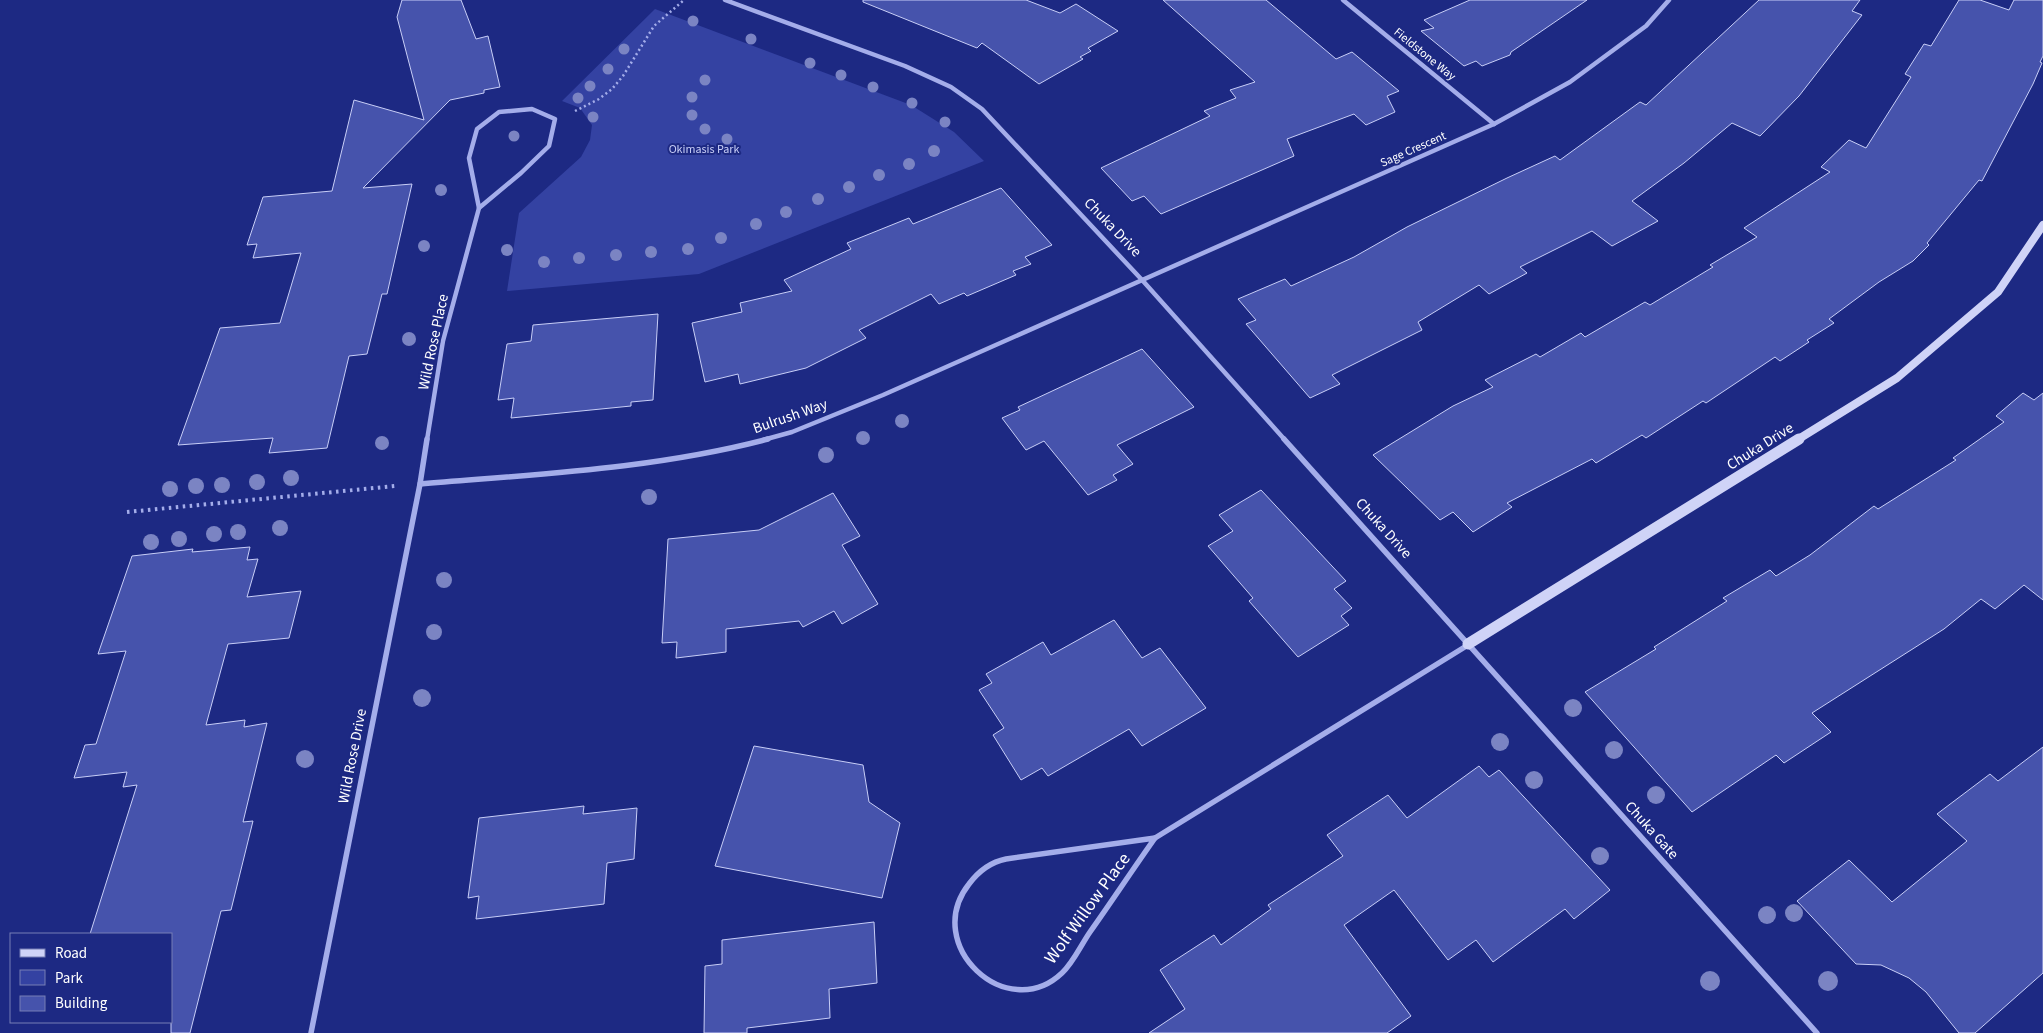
<svg xmlns="http://www.w3.org/2000/svg" width="2043" height="1033" viewBox="0 0 2043 1033" font-family="'Source Sans 3',sans-serif">
<rect width="100%" height="100%" fill="#1d2983"/>
<polygon fill="#3442a2" points="655,9 911,105 954,132 984,161 699,274 507,291 519,213 581,157 590,140 592,125 580,108 562,101"/>
<g fill="#4653ac" stroke="#c8cef7">
<polygon points="402,0 461,0 476,39 488,36 500,87 484,90 484,93 450,100 363,188 412,184 387,294 382,294 367,354 349,356 327,448 269,453 273,438 178,445 220,328 280,323 301,253 253,258 257,244 247,245 263,197 332,191 354,100 424,120 397,17"/>
<polygon points="863,0 1026,0 1060,13 1076,4 1118,31 1088,48 1091,51 1080,57 1083,59 1039,84 982,43 977,48 863,2"/>
<polygon points="1163,0 1266,0 1336,59 1352,52 1399,91 1387,96 1395,112 1366,125 1354,114 1287,139 1294,156 1161,214 1144,196 1132,201 1101,168 1210,116 1204,111 1236,98 1230,90 1255,82"/>
<polygon points="1470,0 1587,0 1511,52 1510,55 1482,66 1476,61 1464,66 1421,31 1434,28 1424,20"/>
<polygon points="1759,0 1860,0 1852,11 1862,15 1799,96 1760,136 1732,123 1684,163 1632,201 1658,221 1612,246 1592,231 1520,267 1527,273 1489,294 1479,285 1418,322 1422,330 1332,375 1340,384 1310,398 1246,324 1256,320 1238,299 1285,279 1291,286 1354,257 1407,227 1507,178 1555,156 1560,160 1640,102 1646,105"/>
<polygon points="1959,0 1980,0 2009,10 2014,0 2043,0 2043,56 2040,62 2042,63 2033,84 1982,181 1979,180 1927,243 1929,245 1913,261 1879,282 1829,319 1834,323 1807,340 1809,342 1780,361 1775,357 1706,403 1703,401 1646,438 1642,435 1596,463 1592,459 1507,503 1512,507 1473,532 1453,512 1440,520 1373,455 1453,406 1493,387 1485,380 1536,354 1540,357 1581,333 1585,337 1645,302 1650,305 1713,267 1710,265 1757,237 1744,228 1830,172 1821,167 1849,140 1866,148 1911,77 1905,74 1924,44 1931,46"/>
<polygon points="1001,188 1052,245 1025,257 1031,264 1013,271 1016,275 967,296 964,293 939,304 931,294 859,330 866,338 806,368 740,384 738,374 705,382 692,323 742,312 740,303 792,291 784,280 851,249 847,243 909,218 913,224"/>
<polygon points="658,314 653,400 631,402 631,406 511,418 514,398 498,400 507,344 531,341 533,325"/>
<polygon points="1142,349 1194,407 1117,445 1133,464 1113,475 1117,480 1088,495 1044,441 1026,450 1002,418 1020,410 1018,407"/>
<polygon points="2023,393 2034,400 2043,393 2043,600 2024,585 1995,609 1981,599 1944,629 1812,713 1831,732 1784,763 1776,755 1692,812 1585,692 1656,649 1654,647 1727,601 1723,598 1770,570 1776,576 1810,555 1874,506 1878,509 1956,460 1953,458 2004,422 1996,416"/>
<polygon points="1261,490 1346,581 1334,589 1352,608 1341,616 1349,625 1298,657 1249,601 1253,598 1208,546 1233,531 1219,515"/>
<polygon points="833,493 860,536 842,545 878,604 842,624 834,611 803,627 799,621 726,629 726,652 676,658 677,642 662,643 668,539 759,530"/>
<polygon points="250,547 247,560 258,559 247,597 301,591 289,638 228,644 206,725 245,720 244,727 267,723 243,822 253,821 231,910 221,911 190,1033 171,1033 171,934 90,934 137,785 123,787 127,772 74,778 85,745 96,744 126,651 98,654 132,556 193,549 192,552"/>
<polygon points="1114,620 1142,658 1160,648 1206,708 1142,746 1129,729 1048,776 1042,768 1021,780 993,735 1004,728 979,690 992,683 986,674 1043,642 1051,655"/>
<polygon points="754,746 863,765 869,802 900,823 882,898 715,866"/>
<polygon points="2043,747 2043,973 1975,1033 1959,1033 1926,992 1909,978 1881,965 1856,964 1797,901 1849,860 1892,902 1967,841 1937,814 1990,774 1998,781"/>
<polygon points="1479,766 1489,777 1499,770 1610,890 1574,919 1565,909 1493,962 1476,940 1448,960 1394,890 1344,925 1411,1016 1387,1033 1149,1033 1185,1009 1160,970 1214,935 1221,945 1271,909 1268,905 1343,856 1327,835 1388,795 1407,818"/>
<polygon points="584,806 583,814 637,808 634,859 607,863 604,904 476,919 479,896 468,898 479,818"/>
<polygon points="874,922 877,983 829,989 830,1018 747,1028 747,1033 704,1033 705,966 722,964 722,940"/>
</g>
<g fill="none" stroke-linecap="round" stroke-linejoin="round">
<polyline stroke="#a4adea" stroke-width="2.5" stroke-dasharray="2 3" stroke-linecap="butt" points="575,111 599,99 612,89 623,76 654,26 684,0"/>
<polyline stroke="#a4adea" stroke-width="4" stroke-dasharray="2.5 4.5" stroke-linecap="butt" points="127,512 395,486"/>
<g stroke="#a4adea" stroke-width="4.5">
<polyline points="725,0 905,66 951,87 982,109 1143,281 1285,440"/>
<polyline points="1343,0 1494,124"/>
<polygon points="532,109 555,119 549,146 521,173 479,208 469,158 477,129 499,112"/>
<polyline points="427,440 443,341 479,208"/>
<polyline points="763,440 792,432 883,395 1494,124 1570,82 1646,26 1669,0"/>
</g>
<g stroke="#a4adea" stroke-width="5.5">
<polyline points="1284,439 1817,1033"/>
<path d="M420,484C537,474 654,469 768,439"/>
<path d="M1155,838C1133,869 1112,901 1090,932C1081,945 1073,963 1062,973C1007,1025 921,945 969,884C978,872 991,862 1006,859Z"/>
<polyline points="1155,838 1468,645"/>
<polyline points="311,1033 420,484 427,439"/>
</g>
<polyline stroke="#cfd3f7" stroke-width="8" points="1797,440 1897,378 1998,292 2043,225"/>
<polyline stroke="#cfd3f7" stroke-width="11" points="1468,644 1799,439"/>
</g>
<g fill="#7b84c3">
<circle cx="693" cy="21" r="5.5"/>
<circle cx="751" cy="39" r="5.5"/>
<circle cx="624" cy="49" r="5.5"/>
<circle cx="810" cy="63" r="5.5"/>
<circle cx="608" cy="69" r="5.5"/>
<circle cx="841" cy="75" r="5.5"/>
<circle cx="705" cy="80" r="5.5"/>
<circle cx="590" cy="86" r="5.5"/>
<circle cx="873" cy="87" r="5.5"/>
<circle cx="692" cy="97" r="5.5"/>
<circle cx="578" cy="98" r="5.5"/>
<circle cx="912" cy="103" r="5.5"/>
<circle cx="692" cy="115" r="5.5"/>
<circle cx="593" cy="117" r="5.5"/>
<circle cx="945" cy="122" r="5.5"/>
<circle cx="705" cy="129" r="5.5"/>
<circle cx="514" cy="136" r="5.5"/>
<circle cx="727" cy="139" r="5.5"/>
<circle cx="934" cy="151" r="6"/>
<circle cx="909" cy="164" r="6"/>
<circle cx="879" cy="175" r="6"/>
<circle cx="849" cy="187" r="6"/>
<circle cx="441" cy="190" r="6"/>
<circle cx="818" cy="199" r="6"/>
<circle cx="786" cy="212" r="6"/>
<circle cx="756" cy="224" r="6"/>
<circle cx="721" cy="238" r="6"/>
<circle cx="424" cy="246" r="6"/>
<circle cx="688" cy="249" r="6"/>
<circle cx="507" cy="250" r="6"/>
<circle cx="651" cy="252" r="6"/>
<circle cx="616" cy="255" r="6"/>
<circle cx="579" cy="258" r="6"/>
<circle cx="544" cy="262" r="6"/>
<circle cx="409" cy="339" r="7"/>
<circle cx="902" cy="421" r="7"/>
<circle cx="863" cy="438" r="7"/>
<circle cx="382" cy="443" r="7"/>
<circle cx="826" cy="455" r="8"/>
<circle cx="291" cy="478" r="8"/>
<circle cx="257" cy="482" r="8"/>
<circle cx="222" cy="485" r="8"/>
<circle cx="196" cy="486" r="8"/>
<circle cx="170" cy="489" r="8"/>
<circle cx="649" cy="497" r="8"/>
<circle cx="280" cy="528" r="8"/>
<circle cx="238" cy="532" r="8"/>
<circle cx="214" cy="534" r="8"/>
<circle cx="179" cy="539" r="8"/>
<circle cx="151" cy="542" r="8"/>
<circle cx="444" cy="580" r="8"/>
<circle cx="434" cy="632" r="8"/>
<circle cx="422" cy="698" r="9"/>
<circle cx="1573" cy="708" r="9"/>
<circle cx="1500" cy="742" r="9"/>
<circle cx="1614" cy="750" r="9"/>
<circle cx="305" cy="759" r="9"/>
<circle cx="1534" cy="780" r="9"/>
<circle cx="1656" cy="795" r="9"/>
<circle cx="1600" cy="856" r="9"/>
<circle cx="1794" cy="913" r="9"/>
<circle cx="1767" cy="915" r="9"/>
<circle cx="1710" cy="981" r="10"/>
<circle cx="1828" cy="981" r="10"/>
</g>
<g text-anchor="middle" stroke-width="4" stroke-linejoin="round" paint-order="stroke">
<g font-size="12" fill="#fff" stroke="#1d2983">
<text transform="translate(1425 54) rotate(39)" y="4">Fieldstone Way</text>
<text transform="translate(1413 149) rotate(-24)" y="4">Sage Crescent</text>
</g>
<g font-size="12" fill="#c8cef7" stroke="#1d2983">
<text x="704" y="153">Okimasis Park</text>
</g>
<g font-size="15" fill="#fff" stroke="#1d2983">
<text transform="translate(1113 227) rotate(46)" y="5">Chuka Drive</text>
<text transform="translate(433 342) rotate(-78)" y="5">Wild Rose Place</text>
<text transform="translate(790 416) rotate(-19)" y="5">Bulrush Way</text>
<text transform="translate(1760 446) rotate(-32)" y="5">Chuka Drive</text>
<text transform="translate(1384 528) rotate(48)" y="5">Chuka Drive</text>
<text transform="translate(352 756) rotate(-79)" y="5">Wild Rose Drive</text>
<text transform="translate(1652 830) rotate(48)" y="5">Chuka Gate</text>
</g>
<g font-size="18" fill="#fff" stroke="#1d2983">
<text transform="translate(1087 908) rotate(-54)" y="6">Wolf Willow Place</text>
</g>
</g>
<rect x="10" y="933" width="162" height="90" fill="#1d2983" stroke="#777fb5"/>
<rect x="20" y="949" width="25" height="8" fill="#cfd3f7" stroke="#777fb5"/>
<text x="55" y="958" font-size="15" fill="#ffffff">Road</text>
<rect x="20" y="970" width="25" height="15" fill="#3442a2" stroke="#777fb5"/>
<text x="55" y="983" font-size="15" fill="#ffffff">Park</text>
<rect x="20" y="996" width="25" height="15" fill="#4653ac" stroke="#777fb5"/>
<text x="55" y="1008" font-size="15" fill="#ffffff">Building</text>
</svg>
